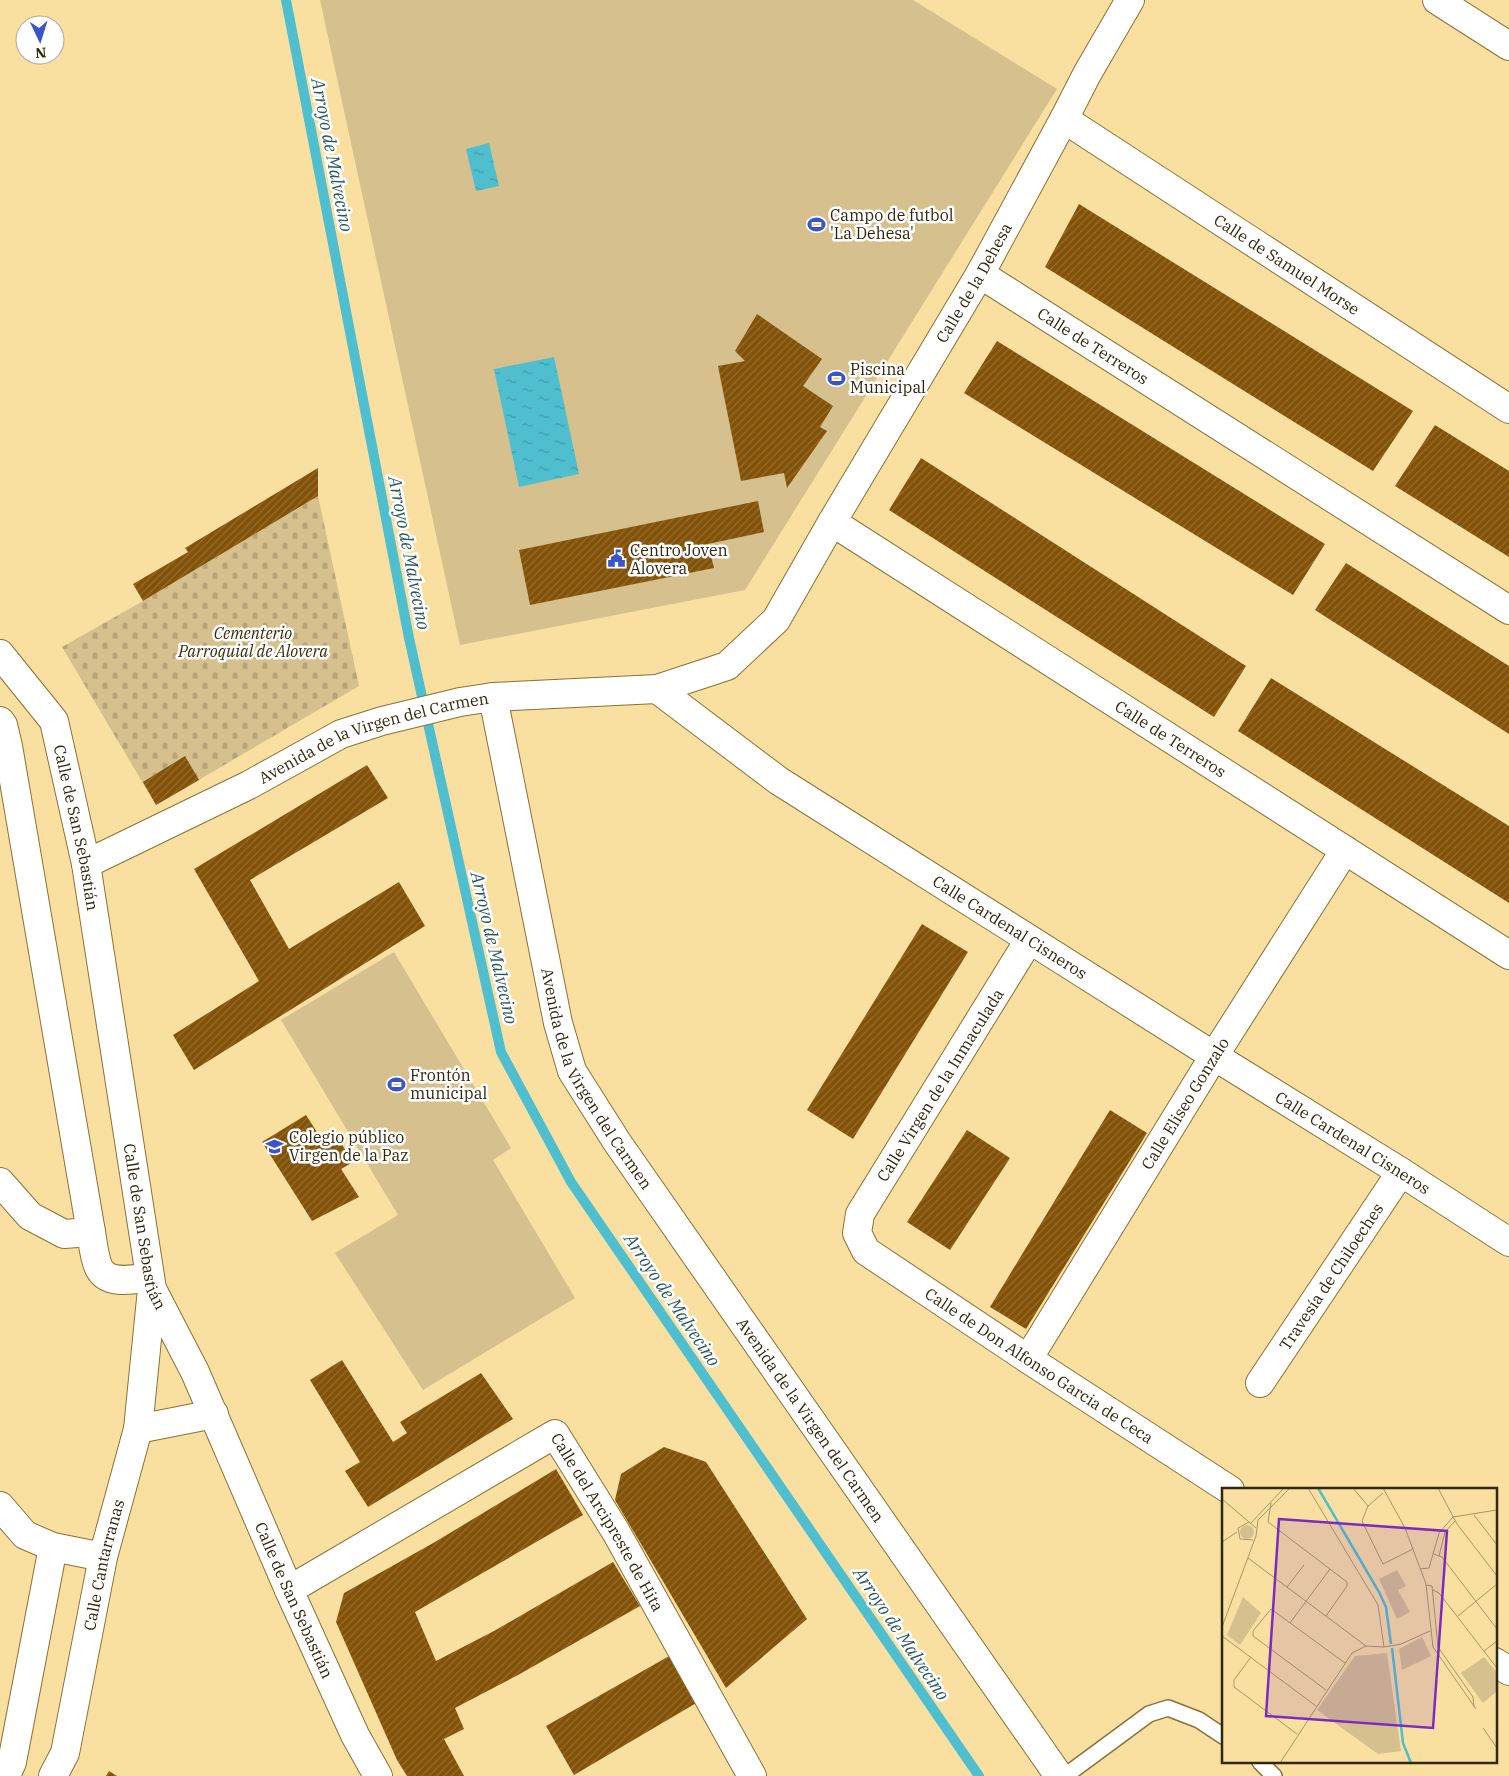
<svg xmlns="http://www.w3.org/2000/svg" width="1509" height="1776" viewBox="0 0 1509 1776" font-family="'IBM Plex Serif',serif">
<defs>
<pattern id="cemetery-stones" width="16" height="16" patternUnits="userSpaceOnUse" patternTransform="scale(1.25)"><rect width="16" height="16" fill="#d5c08e"/><path d="M2 7V4a2 2 0 0 1 4 0v3zM10 15v-3a2 2 0 0 1 4 0v3z" fill="#b7a579"/></pattern>
<pattern id="water-ripples" width="26" height="14" patternUnits="userSpaceOnUse" patternTransform="scale(1.25)"><rect width="26" height="14" fill="#4fbfcf"/><path d="M2 4q2-2 4 0t4 0M15 11q2-2 4 0t4 0" fill="none" stroke="#429ba6"/></pattern>
<pattern id="building-hatch" width="6" height="6" patternUnits="userSpaceOnUse" patternTransform="scale(1.25)"><rect width="6" height="6" fill="#835207"/><path d="M-1 1l2-2M0 6l6-6M5 7l2-2" fill="none" stroke="#926d33"/></pattern>
</defs>
<rect width="100%" height="100%" fill="#f9e0a1"/>
<g fill="#d5c08e">
<polygon points="320,0 913,0 1057,89 745,590 460,645"/>
<polygon points="394,952 511,1148 493,1160 575,1298 423,1390 335,1253 398,1215 281,1020"/>
</g>
<polygon fill="url(#cemetery-stones)" points="318,496 359,686 156,805 62,647 143,601"/>
<g fill="url(#water-ripples)">
<polygon points="489,143 499,186 476,191 466,149"/>
<polygon points="554,357 579,474 519,487 494,369"/>
</g>
<g fill="none" stroke-linecap="round" stroke-linejoin="round">
<polyline stroke="#4fbfcf" stroke-width="10" points="286,0 409,638 501,1052 571,1182 979,1776"/>
</g>
<g fill="url(#building-hatch)">
<polygon points="1079,204 1413,411 1373,471 1045,267"/>
<polygon points="757,314 822,359 803,386 833,406 820,427 827,431 787,488 784,473 741,481 718,366 745,361 735,351"/>
<polygon points="997,341 1325,544 1293,595 964,393"/>
<polygon points="1435,425 1509,471 1509,557 1395,486"/>
<polygon points="921,458 1246,666 1214,717 889,510"/>
<polygon points="318,468 318,496 143,601 133,584 188,552 185,548"/>
<polygon points="758,501 764,532 708,544 714,568 530,605 519,550"/>
<polygon points="1346,563 1509,666 1509,734 1315,610"/>
<polygon points="1271,678 1509,826 1509,903 1238,731"/>
<polygon points="185,756 199,780 156,805 143,782"/>
<polygon points="367,765 388,798 250,880 289,949 399,882 425,926 194,1070 173,1035 259,981 194,869"/>
<polygon points="922,924 968,952 853,1139 807,1110"/>
<polygon points="1110,1110 1147,1133 1026,1329 990,1307"/>
<polygon points="306,1115 322,1140 334,1132 353,1162 341,1169 359,1197 312,1221 262,1142"/>
<polygon points="967,1130 1010,1158 950,1250 907,1222"/>
<polygon points="342,1360 393,1442 407,1433 400,1422 481,1373 513,1419 368,1507 345,1471 360,1462 310,1380"/>
<polygon points="664,1447 706,1462 807,1619 726,1688 615,1500 621,1474"/>
<polygon points="556,1469 583,1515 415,1612 436,1661 494,1631 613,1562 640,1606 518,1675 455,1708 464,1729 444,1739 464,1776 407,1776 397,1760 336,1622 344,1593 435,1542"/>
<polygon points="671,1655 698,1702 574,1775 546,1726"/>
<polygon points="109,1771 117,1776 106,1776"/>
</g>
<g fill="none" stroke-linecap="round" stroke-linejoin="round">
<defs>
<g id="service">
<polyline points="1260,1762 1274,1776"/>
<polyline points="1065,1776 1149,1714 1168,1708 1199,1720 1223,1736"/>
</g>
<g id="minor">
<polyline points="1437,0 1509,46"/>
<path id="s1" d="M1064,119L1509,409"/>
<path id="s2" d="M980,274L1509,610"/>
<path id="s3" d="M832,522L1509,955"/>
<path id="s4" d="M0,654L54,721L86,864L152,1289L195,1372L289,1590L355,1735L378,1776"/>
<path id="s5" d="M657,689L779,781L1214,1056L1401,1172L1509,1242"/>
<path id="s6" d="M493,697L657,689L727,666L776,620L832,522L980,274L1064,119L1087,74L1130,0"/>
<path d="M0,721L3,725L8,746L91,1232C93,1243 94,1258 99,1268C108,1286 135,1279 150,1277"/>
<path id="s7" d="M86,864L249,785L341,734L382,721L460,702L493,697L558,1023L572,1071L617,1142L1059,1776"/>
<path id="s8" d="M1029,940L860,1214L857,1233L866,1251L1028,1359L1230,1490"/>
<polyline points="0,1182 30,1216 64,1234 91,1232"/>
<path id="s9" d="M1028,1359L1214,1056L1345,850"/>
<path id="s10" d="M1260,1383L1401,1172"/>
<polyline points="138,1429 152,1289"/>
<polyline points="0,1506 25,1535 53,1547 103,1557"/>
<path id="s11" d="M289,1590L555,1434L616,1532L752,1776"/>
<polyline points="1495,1662 1509,1671"/>
<polyline points="6,1776 12,1762 53,1547"/>
<path id="s12" d="M53,1776L65,1753L103,1557L138,1429L214,1414"/>
</g>
</defs>
<use href="#service" stroke="#897235" stroke-width="18"/>
<use href="#minor" stroke="#897235" stroke-width="30"/>
<use href="#service" stroke="#fff" stroke-width="15"/>
<use href="#minor" stroke="#fff" stroke-width="28"/>
</g>
<defs>
<symbol id="stadium-bare" viewBox="-9 -9 18 18"><path d="M0-5a6.5 5 0 1 0 0 10a6.5 5 0 1 0 0-10ZM-3.5-1.8h7v3.6h-7Z" fill="#3a55c7" stroke="#fff" stroke-width="2.5" paint-order="stroke"/></symbol>
<symbol id="civic-bare" viewBox="-9 -9 18 18"><path d="M-.6-6.5H3V-4.5H.6V-3L4-1V1h2V6H-6V1h2V-1L-.6-3ZM-1.2 2.5V6h2.4V2.5Z" fill="#3a55c7" stroke="#fff" stroke-width="2.5" paint-order="stroke"/></symbol>
<symbol id="school-bare" viewBox="-9 -9 18 18"><path d="M0-5L7-2L0 1L-7-2ZM-4 1L0 2.5L4 1V4Q0 6-4 4Z" fill="#3a55c7" stroke="#fff" stroke-width="2.5" paint-order="stroke"/></symbol>
</defs>
<g fill-rule="evenodd">
<use href="#stadium-bare" x="804" y="212" width="25" height="25"/>
<use href="#stadium-bare" x="824" y="366" width="25" height="25"/>
<use href="#civic-bare" x="604" y="546" width="25" height="25"/>
<use href="#stadium-bare" x="384" y="1072" width="25" height="25"/>
<use href="#school-bare" x="262" y="1134" width="25" height="25"/>
</g>
<g text-anchor="middle" stroke-width="5" stroke-linejoin="round" paint-order="stroke">
<g font-size="16" fill="#31270d" stroke="#fff" text-anchor="start">
<text x="830" y="221">Campo de futbol<tspan x="830" dy="18">'La Dehesa'</tspan></text>
<text x="850" y="375">Piscina<tspan x="850" dy="18">Municipal</tspan></text>
<text x="630" y="556">Centro Joven<tspan x="630" dy="18">Alovera</tspan></text>
<text x="410" y="1081">Frontón<tspan x="410" dy="18">municipal</tspan></text>
<text x="289" y="1143">Colegio público<tspan x="289" dy="18">Virgen de la Paz</tspan></text>
</g>
<g font-size="16" fill="#31270d" stroke="#fff">
<text dy="6" stroke="none"><textPath href="#s1" startOffset="266">Calle de Samuel Morse</textPath></text>
<text dy="6" stroke="none"><textPath href="#s6" startOffset="696">Calle de la Dehesa</textPath></text>
<text dy="6" stroke="none"><textPath href="#s2" startOffset="134">Calle de Terreros</textPath></text>
<text dy="6" stroke="none"><textPath href="#s3" startOffset="402">Calle de Terreros</textPath></text>
<text dy="6" stroke="none"><textPath href="#s7" startOffset="316">Avenida de la Virgen del Carmen</textPath></text>
<text dy="6" stroke="none"><textPath href="#s4" startOffset="195">Calle de San Sebastián</textPath></text>
<text dy="6" stroke="none"><textPath href="#s5" startOffset="426">Calle Cardenal Cisneros</textPath></text>
<text dy="6" stroke="none"><textPath href="#s7" startOffset="842">Avenida de la Virgen del Carmen</textPath></text>
<text transform="translate(940 1085) rotate(-58)" y="6">Calle Virgen de la Inmaculada</text>
<text dy="6" stroke="none"><textPath href="#s9" startOffset="300">Calle Eliseo Gonzalo</textPath></text>
<text dy="6" stroke="none"><textPath href="#s5" startOffset="831">Calle Cardenal Cisneros</textPath></text>
<text dy="6" stroke="none"><textPath href="#s4" startOffset="600">Calle de San Sebastián</textPath></text>
<text dy="6" stroke="none"><textPath href="#s10" startOffset="128">Travesía de Chiloeches</textPath></text>
<text dy="6" stroke="none"><textPath href="#s8" startOffset="569">Calle de Don Alfonso Garcia de Ceca</textPath></text>
<text dy="6" stroke="none"><textPath href="#s7" startOffset="1248">Avenida de la Virgen del Carmen</textPath></text>
<text dy="6" stroke="none"><textPath href="#s11" startOffset="411">Calle del Arcipreste de Hita</textPath></text>
<text dy="6" stroke="none"><textPath href="#s12" startOffset="218">Calle Cantarranas</textPath></text>
<text dy="6" stroke="none"><textPath href="#s4" startOffset="1005">Calle de San Sebastián</textPath></text>
</g>
<g font-size="16" font-style="italic" fill="#382c09" stroke="#fff">
<text x="253" y="639">Cementerio<tspan x="253" dy="18">Parroquial de Alovera</tspan></text>
</g>
<g font-size="18" font-style="italic" fill="#28585f" stroke="#fff">
<text transform="translate(332 155) rotate(79)" y="6">Arroyo de Malvecino</text>
<text transform="translate(409 553) rotate(79)" y="6">Arroyo de Malvecino</text>
<text transform="translate(494 948) rotate(77)" y="6">Arroyo de Malvecino</text>
<text transform="translate(672 1300) rotate(56)" y="6">Arroyo de Malvecino</text>
<text transform="translate(901 1634) rotate(56)" y="6">Arroyo de Malvecino</text>
</g>
</g>
<g transform="translate(1222 1488)">
<rect width="275" height="275" fill="#f9e0a1"/>
<path d="M18 44a7 7 0 1 1 14 0a7 7 0 1 1-14 0ZM175,82L184,98L176,102L188,124L175,131L157,91ZM165,165L179,263L156,266L95,222L133,168Z" fill="#d5c08e"/>
<path d="M200,149L209,168L180,182L177,161Z" fill="#d5c08e"/>
<path d="M21,109L39,125L18,157L5,147ZM262,169L275,185V203L261,215L239,185Z" fill="#d5c08e"/>
<path fill="none" stroke="#4fbfcf" stroke-width="2.5" d="M96,0L157,104L164,119L169,156M170,160L181,255L189,275"/>
<path fill="none" stroke="#a99666" stroke-width="1" d="M86,0L156,117L162,159L179,156L208,143M131,0L146,18M161,0L183,40L204,96L211,159L254,221M216,0L235,36L275,88M161,5L146,18L140,33L161,76L191,61M0,11L27,34M49,15L46,34L125,94V98L104,128M252,27L275,57M29,35L62,0M31,52L18,51L16,40L27,34L34,40M0,54L15,44M212,66L220,69L275,141M217,68L223,44L233,33M26,70L144,158M198,81L207,80L217,45L231,29L275,22M204,97L210,98L216,159L251,209L252,219M65,99L82,77M211,102L217,105L275,180M236,128L275,96M68,135L108,81M0,139L34,48L36,32L68,0M0,148L94,218M262,163L275,153M29,169L12,192V199L75,246M104,202L31,148V143L49,121L123,175M261,240L275,260M58,275L130,165L144,158L162,159"/>
<path fill="#7b2cbf" fill-opacity="0.15" stroke="#7b2cbf" stroke-width="2.5" d="M57,31L225,43L211,240L44,228Z"/>
<rect width="275" height="275" fill="none" stroke="#31270d" stroke-width="2.5"/>
</g>
<g transform="translate(40 40) rotate(176)"><circle r="24" fill="#ffffff" stroke="#ada99e"/>
<path d="M0-4L9 19L0 12L-9 19Z" fill="#3a55c7"/>
<text y="-8" font-size="14" font-weight="bold" text-anchor="middle" fill="#31270d">N</text>
</g>
</svg>
